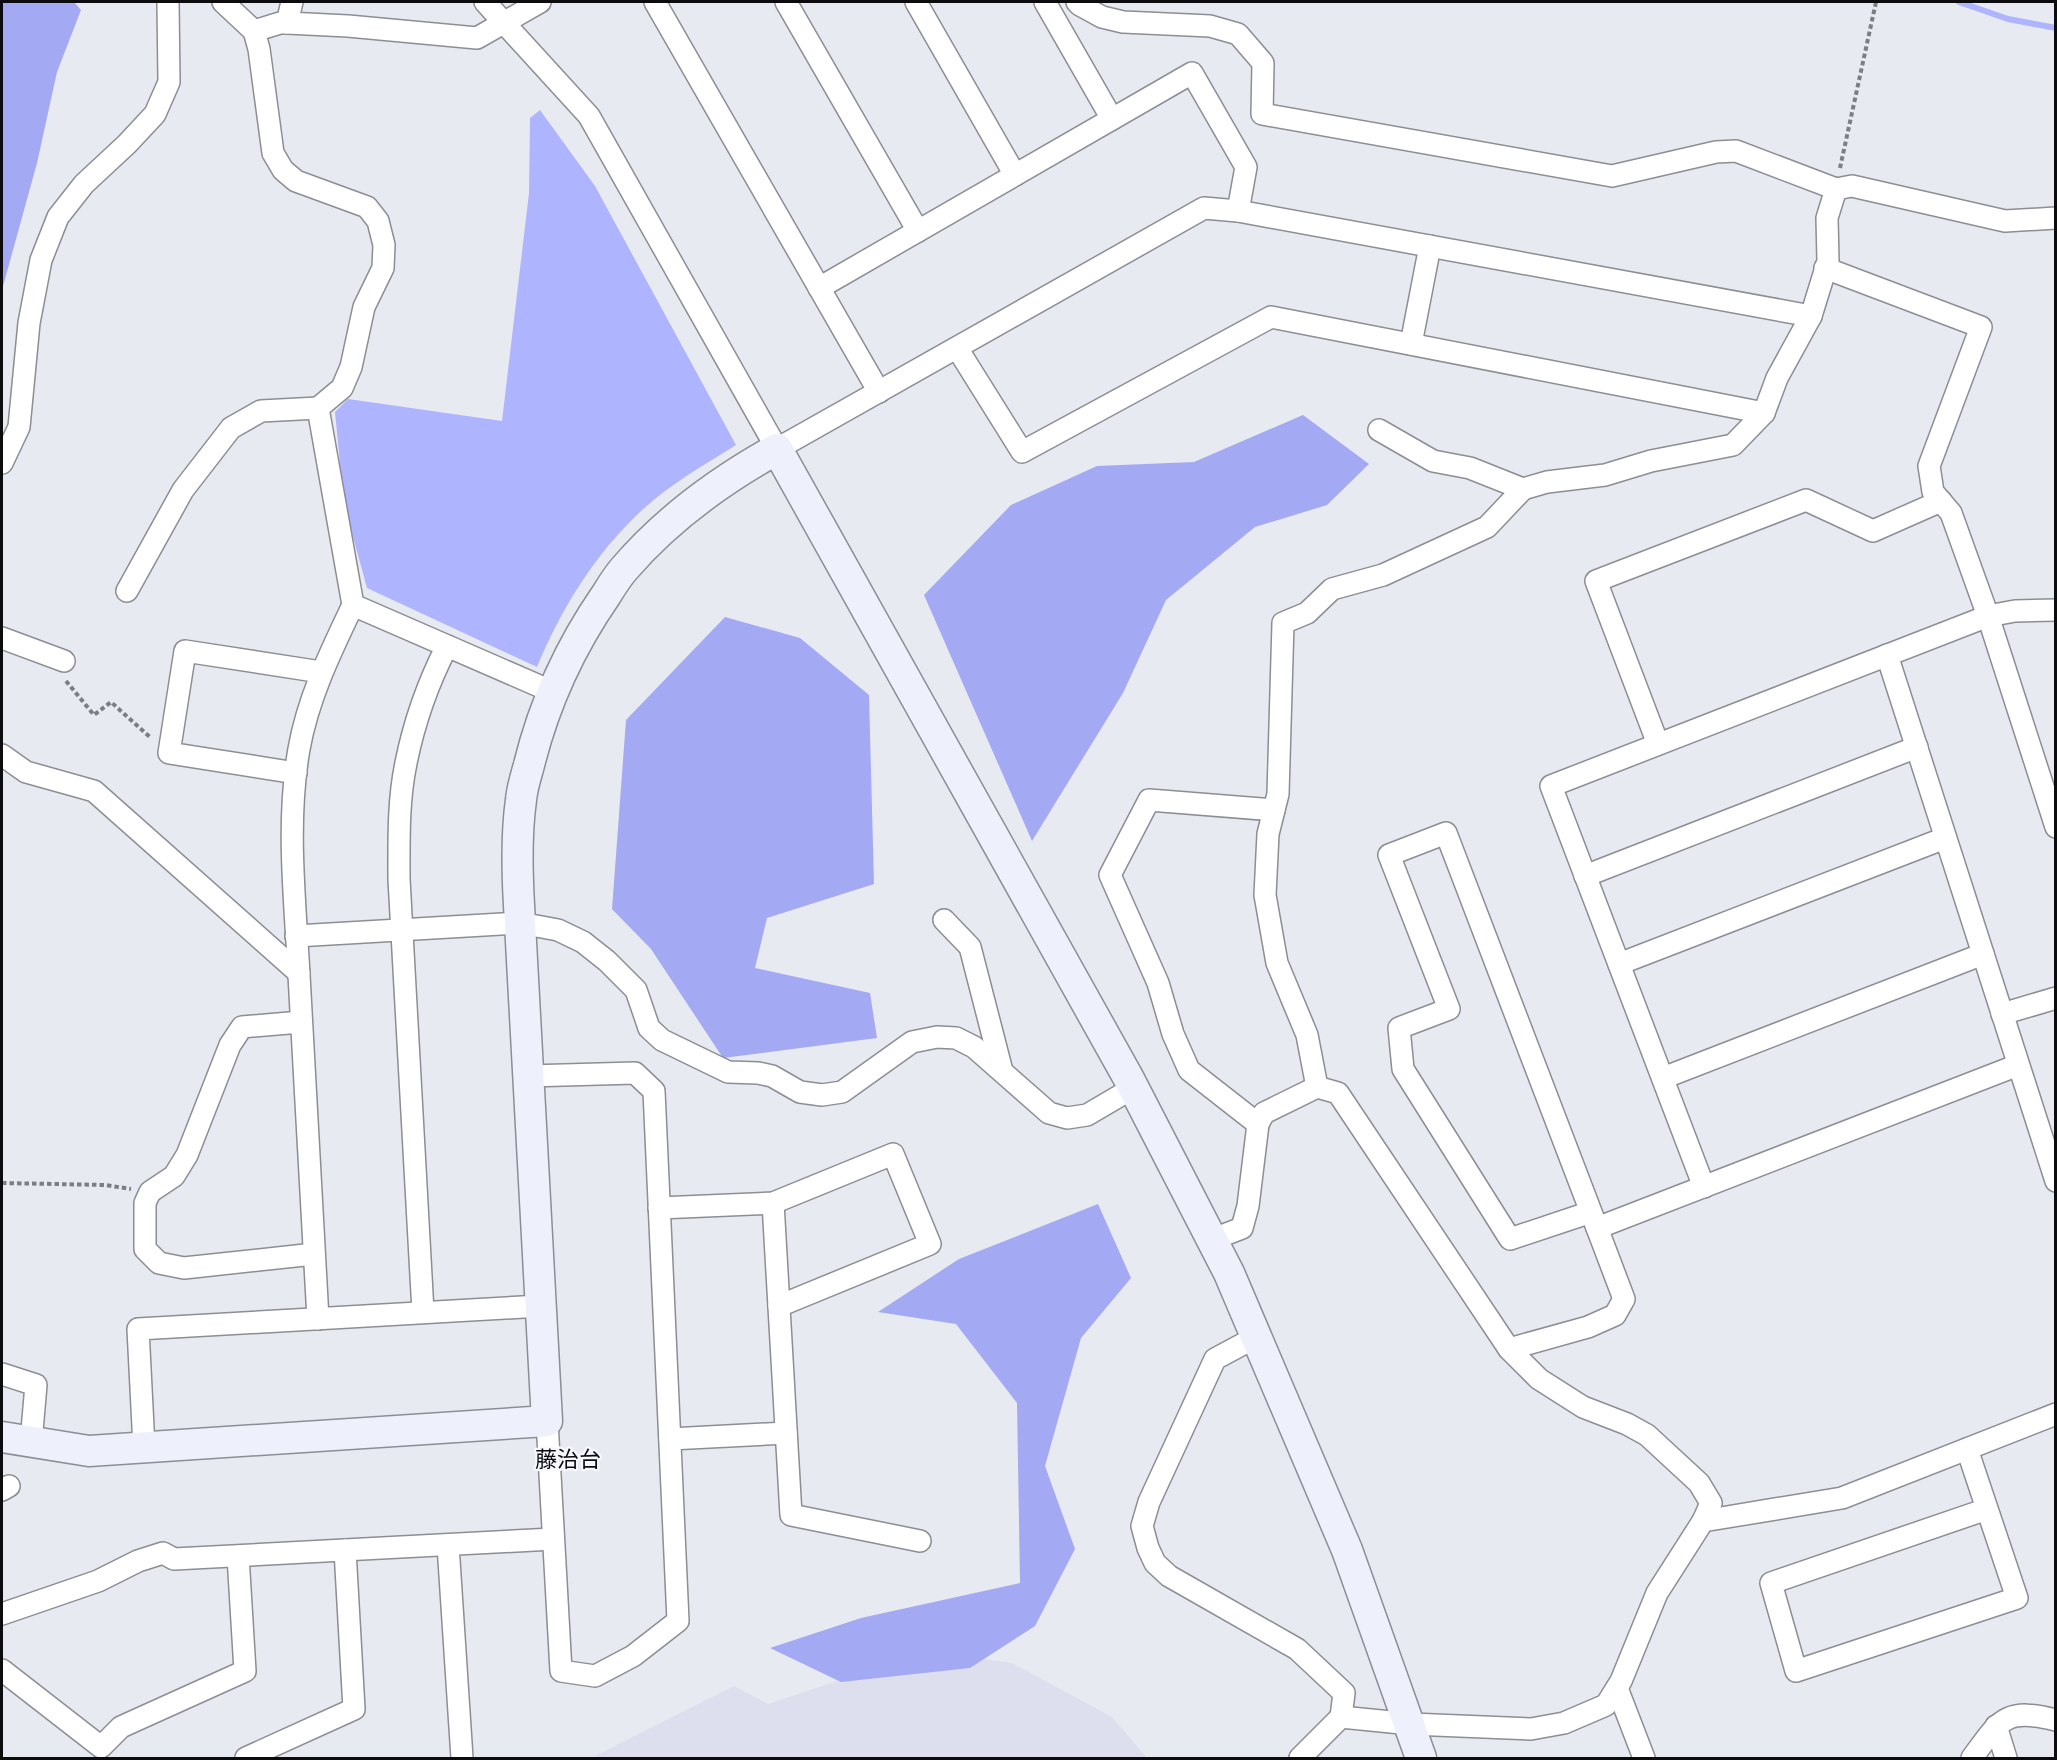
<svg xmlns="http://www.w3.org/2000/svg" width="2057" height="1760" viewBox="0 0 2057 1760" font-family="Lora,'Noto Sans JP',serif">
<rect width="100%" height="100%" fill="#e8eaf2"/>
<polygon fill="#dddfee" points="927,1651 1012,1663 1112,1717 1147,1758 597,1758 595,1756 734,1686 768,1704"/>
<g fill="#a3a9f2">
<polygon points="2,2 74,2 81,10 57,72 37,163 2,290"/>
<polygon points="1303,415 1369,464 1327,505 1255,527 1166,600 1123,693 1032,841 924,595 1011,505 1097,466 1194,462"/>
<polygon points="725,617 800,638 869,695 874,884 767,918 755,968 870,993 877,1038 723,1058 651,949 612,909 626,720"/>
<polygon points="1098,1204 1131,1278 1081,1338 1045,1466 1075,1549 1035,1626 970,1668 841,1682 770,1648 861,1618 1020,1583 1017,1403 956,1324 878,1312 959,1259"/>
</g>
<path fill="#aeb4fe" d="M540,110L595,186L736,445C704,465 669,485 641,511C595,554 561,609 537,667L367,588L344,504L335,412L348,399L502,421L529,193L530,118Z"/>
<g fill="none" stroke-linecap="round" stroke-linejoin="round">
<polyline stroke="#aeb4fe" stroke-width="6" points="1959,2 2008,19 2056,28"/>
<defs>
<g id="street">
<polyline points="223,2 254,31 280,23 287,23 348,26 477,38 540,2"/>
<polyline points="485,2 589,116 777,449 1204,208 1238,211 1811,316"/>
<polyline points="655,2 879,392"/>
<polyline points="786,2 918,231"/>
<polyline points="916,2 1015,175"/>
<polyline points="1045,2 1112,119"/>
<polyline points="1077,2 1080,5 1102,17 1123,22 1210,26 1238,34 1263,63 1262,114 1612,176 1716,152 1736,151 1836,189 1827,218 1828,261 1811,316 1777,378 1764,413 1733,445 1651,461 1605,475 1547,482 1523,489 1470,468 1433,461 1379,430"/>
<polyline points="287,23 292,2"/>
<polyline points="254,31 259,49 273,153 283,170 296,181 367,207 378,221 384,245 383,268 364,307 351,367 342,388 318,408 353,605 553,692"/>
<polyline points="1836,189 1852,186 2005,221 2056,218"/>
<polyline points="1825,268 1981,327 1929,466 1933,492 1951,513 1988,616 2056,827"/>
<polyline points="819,288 1192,73 1246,167 1238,211"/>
<polyline points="1411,344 1430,246"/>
<polyline points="957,348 1022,452 1271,317 1764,413"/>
<polyline points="2,463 19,427 29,323 41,260 58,217 84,184 127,144 155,114 169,82 168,2"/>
<polyline points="127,591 183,490 231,428 261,411 318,408"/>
<polyline points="2,638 64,661"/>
<polyline points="1887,655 2056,1181"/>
<polyline points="1658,744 1596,581 1806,500 1873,531 1941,501"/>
<polyline points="2,755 26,772 94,791 299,973"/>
<polyline points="296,773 169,753 185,651 321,672"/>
<polyline points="1585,876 1917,747"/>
<polyline points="944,920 970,947 1002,1071"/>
<polyline points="296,936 520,923 558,930 583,942 607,961 636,990 649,1028 662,1040 728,1072 758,1073 772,1076 800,1092 822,1095 842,1092 912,1042 937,1037 956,1038 974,1047 1049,1113 1067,1118 1087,1115 1133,1088"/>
<polyline points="1619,964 1945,838"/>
<polyline points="2002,1014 2056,998"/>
<polyline points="301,1022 242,1027 230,1045 187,1155 174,1176 150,1192 145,1203 145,1249 159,1263 184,1268 314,1254"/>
<polyline points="528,1076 635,1073 654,1091 678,1621 633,1656 595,1676 561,1671 547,1421"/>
<polyline points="1663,1078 1983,954"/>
<polyline points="1317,1087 1307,1035 1277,963 1265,895 1268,834 1278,794 1283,623 1307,613 1332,589 1383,575 1487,527 1523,489"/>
<polyline points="1258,1124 1264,1113 1317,1087 1338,1093 1509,1349 1539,1379 1583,1407 1627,1424 1647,1435 1699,1483 1711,1503 1703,1521"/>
<polyline points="1704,1187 1551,786 1988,616 2015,611 2056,610"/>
<polyline points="773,1203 791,1515 920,1541"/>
<polyline points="659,1208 773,1203 893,1154 930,1244 779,1306"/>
<polyline points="1597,1228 2018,1065"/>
<polyline points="1211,1240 1242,1228 1248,1206 1258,1124 1189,1070 1173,1034 1158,983 1110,875 1149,800 1274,810"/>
<path d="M423,1312L399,879C399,840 398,801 406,763C414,723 428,683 447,646"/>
<path d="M318,1319C311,1204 305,1089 299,975C295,900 286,823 299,749C308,698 331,651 353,605"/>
<polyline points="1256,1337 1215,1359 1149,1502 1142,1526 1148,1548 1155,1563 1169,1576 1297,1649 1344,1693 1341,1717"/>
<polyline points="1509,1349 1588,1327 1615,1315 1624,1299 1591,1212 1446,833 1389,855 1449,1009 1399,1028 1403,1069 1510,1239 1591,1212"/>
<polyline points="2,1374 36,1385 31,1442"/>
<polyline points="670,1439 786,1433"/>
<polyline points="144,1447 138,1329 541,1306"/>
<polyline points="1967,1449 2017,1598 1796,1671 1771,1583 1987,1509"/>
<polyline points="2,1490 9,1486"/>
<polyline points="448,1545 462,1758"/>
<polyline points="2,1614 98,1581 138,1561 163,1553 174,1559 553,1539"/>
<polyline points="2,1670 101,1747 121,1727 245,1671 238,1556"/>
<polyline points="1617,1688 1644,1758"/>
<polyline points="1996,1726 2006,1758"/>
<polyline points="246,1758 354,1709 345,1550"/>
<polyline points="1300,1758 1341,1717 1411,1724 1531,1729 1564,1723 1606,1705 1621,1681 1657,1593 1703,1521 1842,1498 2056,1414"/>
<path d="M1972,1758C2000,1720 2005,1707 2056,1720"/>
</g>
<path id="secondary" d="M2,1437L89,1451L547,1421L519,905C517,870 516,835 521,800C522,788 526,776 529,765C544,704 570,647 606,595C611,587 617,577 624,569C666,520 721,480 777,449L1129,1079L1229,1273L1347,1550L1421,1758"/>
</defs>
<use href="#street" stroke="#8c8d95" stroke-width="24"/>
<use href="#secondary" stroke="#8c8d95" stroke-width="33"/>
<g stroke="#7d7e83" stroke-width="4" stroke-dasharray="4.5 3" stroke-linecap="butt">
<polyline points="1840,168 1876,2"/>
<polyline points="66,681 94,715 111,702 151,738"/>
<polyline points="2,1183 105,1185 131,1189"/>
</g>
<use href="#street" stroke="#fff" stroke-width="21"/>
<use href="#secondary" stroke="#eef0fb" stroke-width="30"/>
</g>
<g text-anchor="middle" stroke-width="4.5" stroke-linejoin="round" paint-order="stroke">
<g font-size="22" fill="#0c0c0f" stroke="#f6f7ff">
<text x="568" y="1467">藤治台</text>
</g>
</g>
<rect width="2057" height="1760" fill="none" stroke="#0c0c0f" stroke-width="6"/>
</svg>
